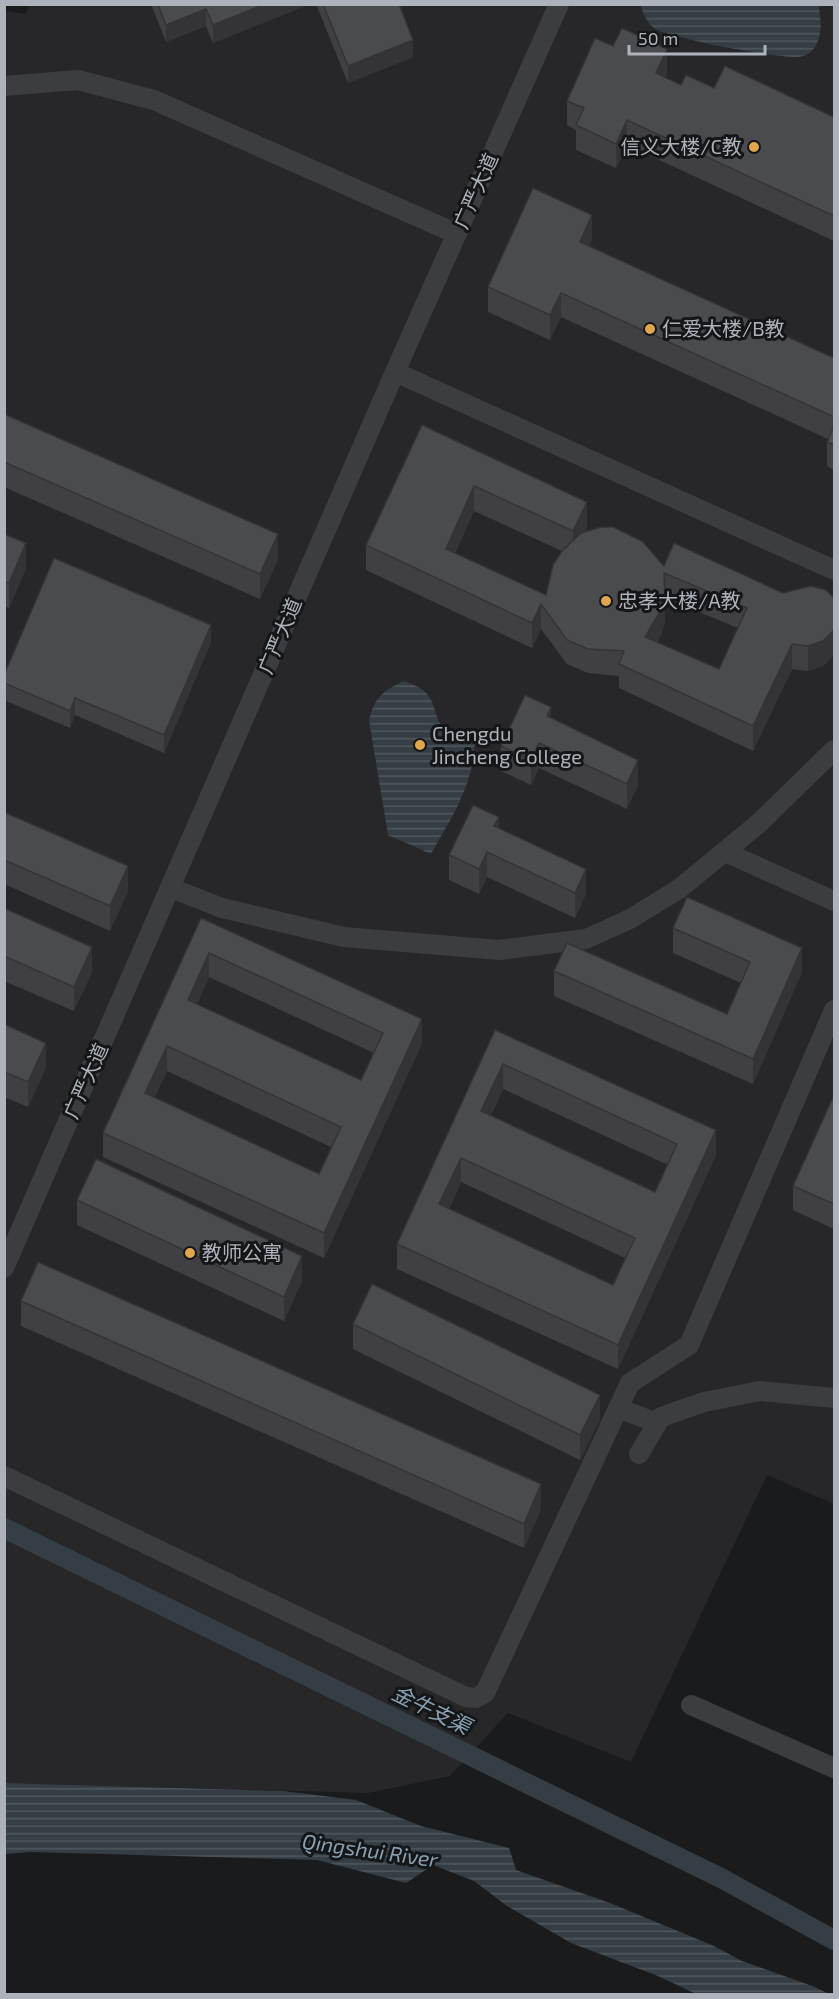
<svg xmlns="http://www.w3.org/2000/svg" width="839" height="1999" viewBox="0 0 839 1999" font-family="'Exo 2','Noto Sans SC',sans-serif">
<defs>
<pattern id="water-rules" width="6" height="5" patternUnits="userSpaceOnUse" patternTransform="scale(1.5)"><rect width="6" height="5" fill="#353e44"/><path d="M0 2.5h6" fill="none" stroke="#50585d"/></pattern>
</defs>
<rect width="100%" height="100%" fill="#1a1b1c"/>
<polygon fill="#272729" points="30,4 834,5 834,1504 767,1475 631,1762 508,1713 450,1776 368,1793 5,1783 5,11 25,14"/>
<g fill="url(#water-rules)">
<path d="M641,5H818C823,23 823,54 798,57C780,59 668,38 654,28C647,23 642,12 641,5Z"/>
<path d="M403,681C448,694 423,717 454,737L475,734C475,783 454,813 431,854L388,835L369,720C375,697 382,692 403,681Z"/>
<polygon points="5,1783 283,1791 356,1800 421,1826 509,1848 516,1870 610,1903 714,1946 742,1961 815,1987 829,1994 696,1994 658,1976 571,1943 507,1906 474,1881 433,1865 406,1883 317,1860 32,1852 5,1854"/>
</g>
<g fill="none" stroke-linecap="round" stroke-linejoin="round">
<polyline stroke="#353e44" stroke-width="20" points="4,1528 721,1878 834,1940"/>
<g stroke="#3c3d41" stroke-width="20">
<polyline points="4,86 78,80 154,100 457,234"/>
<polyline points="395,372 834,570"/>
<polyline points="725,852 834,901"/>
<polyline points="171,888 222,908 344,937 499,950 586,939 630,919 679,889 758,824 834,750"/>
<polyline points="4,1268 395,372 559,4"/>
<polyline points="618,1408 657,1423"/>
<polyline points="639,1454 661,1417 704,1402 760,1391 834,1398"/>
<polyline points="4,1476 466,1697 476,1698 485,1693 630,1383 689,1345 834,1010"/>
<polyline points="691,1705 834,1768"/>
</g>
</g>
<g fill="#404044" fill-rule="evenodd">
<polygon points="151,4 310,4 213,43 206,26 166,42"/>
<polygon points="316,4 399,4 413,57 348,83"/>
<polygon points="667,74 665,78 681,85 714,88 834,117 834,241 627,145 616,168 576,150 576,130 567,125 567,101"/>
<polygon points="592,239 589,247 834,358 834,470 827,466 827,442 828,439 561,317 550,340 488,312 488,287"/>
<polygon points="4,414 278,559 260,599 4,487"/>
<path d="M422,425L587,527L585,532L664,566L674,543L834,655L823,666L808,671L792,669L753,751L619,688V676L588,673L567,664L541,629L532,648L366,570V545ZM474,511L562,551L546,595L455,553ZM665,598L738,628L719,669L657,642L661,635L665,622Z"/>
<polygon points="4,534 26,568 9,608 4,606"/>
<polygon points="211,642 164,753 75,715 70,728 4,700 4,675"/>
<polygon points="551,718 638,785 627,809 539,768 531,785 501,771 501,746"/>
<polygon points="4,812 128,891 110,931 4,884"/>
<polygon points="499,828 586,894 575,918 487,877 479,894 449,880 449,855"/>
<polygon points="4,908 92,972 74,1011 4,981"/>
<path d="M201,918L422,1043L324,1258L103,1157V1133ZM209,977L374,1053L361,1080L197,1004ZM167,1071L331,1147L319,1174L155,1097Z"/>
<polygon points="673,928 802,972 753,1084 554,996 554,971 727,1014 741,983 673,953"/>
<polygon points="4,1024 46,1067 28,1107 4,1097"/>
<path d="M495,1030L716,1155L618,1369L397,1269V1244ZM503,1089L668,1165L655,1192L491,1115ZM461,1182L625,1258L613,1285L449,1209Z"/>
<polygon points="834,1095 834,1229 793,1210 793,1186"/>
<polygon points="77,1200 302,1281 284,1321 77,1225"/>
<polygon points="21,1301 541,1509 524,1548 21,1326"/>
<polygon points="353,1324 600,1419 580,1460 353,1349"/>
</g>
<g fill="#343437">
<polygon points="265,4 310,4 213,43 213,25"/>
<polygon points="206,9 206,26 166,42 166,25"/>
<polygon points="413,40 413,57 348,83 348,66"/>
<polygon points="667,49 667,74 656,98 656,73"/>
<polygon points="627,120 627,145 616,168 616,144"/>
<polygon points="592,215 592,239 580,267 580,242"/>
<polygon points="561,293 561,317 550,340 550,315"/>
<polygon points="474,486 474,511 446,574 446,549"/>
<polygon points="587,502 587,527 573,556 573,531"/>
<polygon points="278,534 278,559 260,599 260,574"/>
<polygon points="26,543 26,568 9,608 9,583"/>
<polygon points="665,598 665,622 661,635 645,662 645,637"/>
<polygon points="541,604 541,629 532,648 532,623"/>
<polygon points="211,625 211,642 164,753 164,735"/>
<polygon points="834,628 834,655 823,666 808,671 808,646"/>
<polygon points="792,644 792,669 753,751 753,726"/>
<polygon points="75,698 75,715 70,728 70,711"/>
<polygon points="551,707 551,732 547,716"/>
<polygon points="539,743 539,768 531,785 531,760"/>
<polygon points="638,760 638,785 627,809 627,784"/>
<polygon points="499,817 499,841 494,826"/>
<polygon points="487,852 487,877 479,894 479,869"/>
<polygon points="128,866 128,891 110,931 110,906"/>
<polygon points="586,869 586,894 575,918 575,893"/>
<polygon points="92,947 92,972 74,1011 74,987"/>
<polygon points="802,948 802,972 753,1084 753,1059"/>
<polygon points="209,953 209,977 188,1024 188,1000"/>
<polygon points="422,1019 422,1043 324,1258 324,1233"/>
<polygon points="46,1043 46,1067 28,1107 28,1082"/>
<polygon points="167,1046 167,1071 145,1118 145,1093"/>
<polygon points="503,1064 503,1089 481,1136 481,1111"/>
<polygon points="716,1130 716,1155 618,1369 618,1345"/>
<polygon points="6,1133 6,1158 4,1162 4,1137"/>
<polygon points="461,1158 461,1182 439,1229 439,1204"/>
<polygon points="302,1256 302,1281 284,1321 284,1297"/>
<polygon points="600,1395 600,1419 580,1460 580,1435"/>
<polygon points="541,1484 541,1509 524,1548 524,1524"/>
</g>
<g fill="#4a4b4f" stroke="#343437" stroke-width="1.5" fill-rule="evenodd">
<polygon points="158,4 265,4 213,25 206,9 166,25"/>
<polygon points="323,4 399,4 413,40 348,66"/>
<polygon points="622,28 667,49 656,73 681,85 686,75 714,88 725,66 834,117 834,216 627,120 616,144 576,125 584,108 567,101 595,38 613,46"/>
<polygon points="533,188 592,215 580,242 834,358 834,417 561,293 550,315 488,287"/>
<polygon points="4,414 278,534 260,574 4,462"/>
<path d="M422,425L587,502L573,531L474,486L446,549L546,595L553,565L562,551L581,533L601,527H613L642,541L664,566L674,543L783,593L811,586L826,590L834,598V630L823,641L808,646L792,644L753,726L619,664L624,651L588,649L567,640L541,604L532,623L366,545ZM664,573L747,608L719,669L645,637L661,610L665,598Z"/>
<polygon points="834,426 834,445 827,442"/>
<polygon points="4,534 26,543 9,583 4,581"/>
<polygon points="54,558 211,625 164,735 75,698 70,711 4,683 4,675"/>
<polygon points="525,695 551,707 547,716 638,760 627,784 539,743 531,760 501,746"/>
<polygon points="473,805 499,817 494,826 586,869 575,893 487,852 479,869 449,855"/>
<polygon points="4,812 128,866 110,906 4,860"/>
<polygon points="687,897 802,948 753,1059 554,971 567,943 727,1014 750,962 673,928"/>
<polygon points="4,908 92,947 74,987 4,956"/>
<path d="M201,918L422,1019L324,1233L103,1133ZM209,953L383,1033L361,1080L188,1000ZM167,1046L341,1127L319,1174L145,1093Z"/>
<polygon points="4,1024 46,1043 28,1082 4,1072"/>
<path d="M495,1030L716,1130L618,1345L397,1244ZM503,1064L677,1144L655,1192L481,1111ZM461,1158L635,1238L613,1285L439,1204Z"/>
<polygon points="834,1095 834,1204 793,1186"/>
<polygon points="96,1159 302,1256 284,1297 77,1200"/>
<polygon points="38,1262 541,1484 524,1524 21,1301"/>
<polygon points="372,1284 600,1395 580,1435 353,1324"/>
</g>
<g fill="#e1a74e" stroke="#151617" stroke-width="2">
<circle cx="754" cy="147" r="6"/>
<circle cx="650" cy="329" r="6"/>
<circle cx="606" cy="601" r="6"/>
<circle cx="420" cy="745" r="6"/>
<circle cx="190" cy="1253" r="6"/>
</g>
<g text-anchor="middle" stroke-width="6" stroke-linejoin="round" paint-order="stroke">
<g font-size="20" fill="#aeb3bb" stroke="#151617" text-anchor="start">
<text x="742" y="154" text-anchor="end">信义大楼/C教</text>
<text x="662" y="336">仁爱大楼/B教</text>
<text x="618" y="608">忠孝大楼/A教</text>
<text x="432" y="741">Chengdu<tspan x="432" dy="23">Jincheng College</tspan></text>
<text x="202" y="1260">教师公寓</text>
</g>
<g font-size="20" fill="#aeb3bb" stroke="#151617">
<text transform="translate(476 191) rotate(-66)" y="7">广严大道</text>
<text transform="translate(280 636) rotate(-67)" y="7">广严大道</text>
<text transform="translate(86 1081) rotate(-66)" y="7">广严大道</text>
</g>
<g font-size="21" font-style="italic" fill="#89a1b2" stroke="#151617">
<text transform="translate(431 1710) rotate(26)" y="7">金牛支渠</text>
<text transform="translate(370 1851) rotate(8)" y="7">Qingshui River</text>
</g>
</g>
<rect width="839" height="1999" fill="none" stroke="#aeb3bb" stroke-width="12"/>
<path d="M629 45v9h136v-9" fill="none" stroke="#aeb3bb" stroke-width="3"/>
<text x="638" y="45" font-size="18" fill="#aeb3bb" stroke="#151617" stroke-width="4.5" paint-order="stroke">50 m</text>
</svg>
